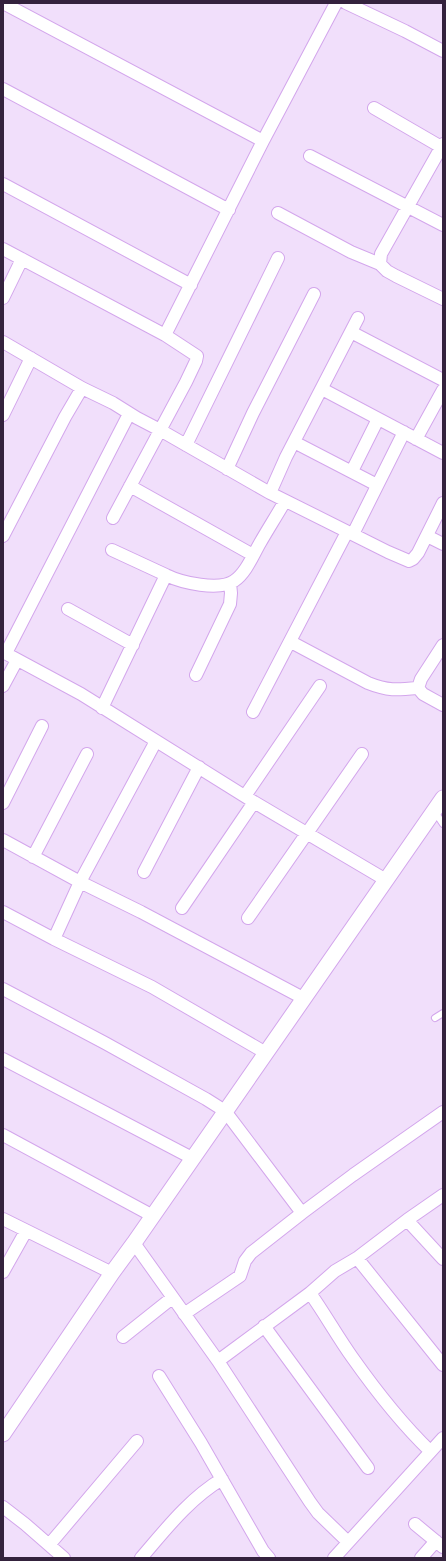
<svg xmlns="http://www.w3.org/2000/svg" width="446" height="1561" font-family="'Roboto Condensed',sans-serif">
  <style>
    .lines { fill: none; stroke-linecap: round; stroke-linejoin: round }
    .service-casing { stroke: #d3a6ec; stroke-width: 8 }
    .minor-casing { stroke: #d3a6ec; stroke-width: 14 }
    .tertiary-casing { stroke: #d3a6ec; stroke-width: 17 }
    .service { stroke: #fff; stroke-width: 6 }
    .minor { stroke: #fff; stroke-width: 12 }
    .tertiary { stroke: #fff; stroke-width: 15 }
  </style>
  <rect width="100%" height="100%" fill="#f1dffb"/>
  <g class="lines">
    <defs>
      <path id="service" d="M435 812 443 824
        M435 1018 443 1013"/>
      <path id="minor" d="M3 3 263 141
        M346 3 405 31 443 51
        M3 89 229 210
        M374 108 443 148
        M310 156 443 225
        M3 184 191 285
        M278 213 351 252 380 264 387 271 396 276 443 299
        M3 249 165 335 197 356 196 361 186 382 113 518
        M380 264 381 254 443 144
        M3 298 22 259
        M351 332 443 380
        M165 335 263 141 336 3
        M3 342 82 388 113 403 137 418 160 430 270 493 388 552 409 561 413 559 418 553 443 503
        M322 389 443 453
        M3 415 31 358
        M416 439 443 390
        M294 442 377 485
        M186 445 278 258
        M227 469 253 413 314 294
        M352 471 378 419
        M130 486 253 555
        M270 493 286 457 358 318
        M353 534 404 432
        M3 536 65 417 82 388
        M427 536 443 544
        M112 550 166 575
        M68 609 133 645
        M291 642 368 683C388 691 397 690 418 688
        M443 645 421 679 418 688 423 694 443 705
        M3 652 81 694 254 802 386 880
        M6 653 129 414
        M196 675 230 604 231 593 230 583
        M3 686 17 660
        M102 708 166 575C182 583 219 591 234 581 246 573 253 555 260 543 268 529 277 515 285 501
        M253 712 347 532
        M245 796 320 686
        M3 803 42 726
        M3 840 80 882 156 741
        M33 857 87 754
        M144 872 199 767
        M182 908 254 802
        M3 912 54 939 152 987 266 1053
        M248 918 362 754
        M54 939 80 882 141 912 303 998
        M3 989 105 1043 206 1099 225 1111 302 1213
        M3 1059 192 1158
        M3 1135 153 1216
        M443 1195 407 1220 443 1259
        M3 1219 112 1273
        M407 1220 357 1258 335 1271 310 1293C325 1314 337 1336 352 1357 376 1391 401 1423 430 1451
        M134 1243 218 1361
        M357 1258 443 1365
        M3 1272 26 1231
        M310 1293 218 1361 310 1502 318 1513 348 1542
        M184 1314 240 1276 245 1261 251 1253 302 1213 353 1175 443 1112
        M264 1326 368 1468
        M123 1337 172 1298
        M159 1376 201 1443 263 1551 269 1558
        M3 1507 25 1524 64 1558
        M415 1524 443 1547
        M49 1545 137 1441
        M141 1558C166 1529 189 1499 222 1479
        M334 1558 443 1438
        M421 1558 436 1541"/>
      <path id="tertiary" d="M3 1434 112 1273 134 1243 443 798"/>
    </defs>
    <use href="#service" class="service-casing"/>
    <use href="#minor" class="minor-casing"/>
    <use href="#tertiary" class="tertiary-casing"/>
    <use href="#service" class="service"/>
    <use href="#minor" class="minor"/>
    <use href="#tertiary" class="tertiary"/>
  </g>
  <rect width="446" height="1561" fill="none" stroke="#34223d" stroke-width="8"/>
</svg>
